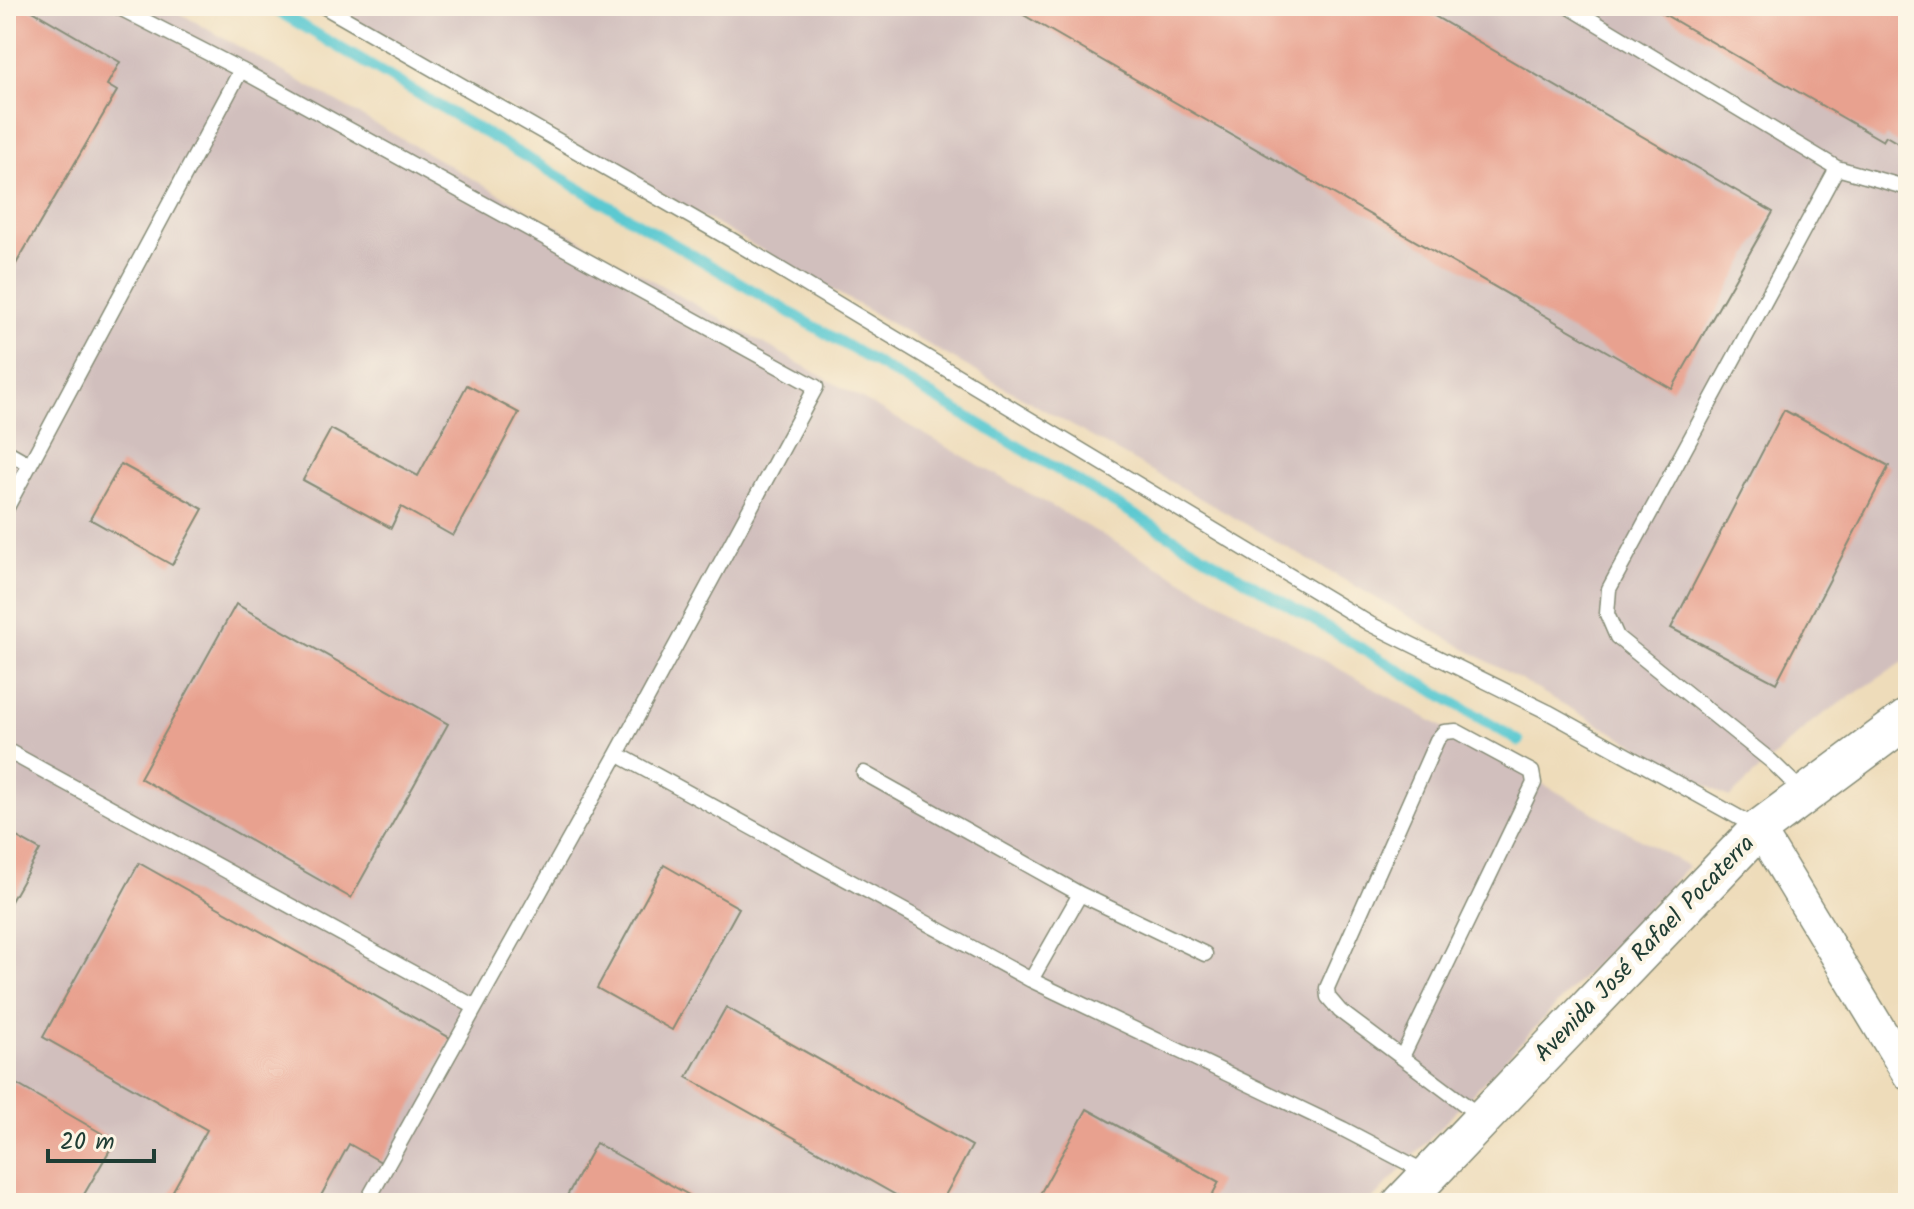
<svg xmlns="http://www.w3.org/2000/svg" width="1914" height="1209" font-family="Kalam,sans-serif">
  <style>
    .industrial { fill: #d1bfbd }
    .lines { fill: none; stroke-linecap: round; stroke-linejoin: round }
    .stream { stroke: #5cc9d1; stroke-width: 11 }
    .building { fill: #e8a18f }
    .service-casing { stroke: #868c77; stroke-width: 17 }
    .minor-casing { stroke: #868c77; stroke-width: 33 }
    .tertiary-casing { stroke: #868c77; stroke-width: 41 }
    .service { stroke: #fff; stroke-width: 14 }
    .minor { stroke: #fff; stroke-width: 30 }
    .tertiary { stroke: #fff; stroke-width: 38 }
    .labels { text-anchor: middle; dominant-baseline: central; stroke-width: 8; stroke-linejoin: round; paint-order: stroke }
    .street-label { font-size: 24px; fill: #1f3d34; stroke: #fcf5e5 }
  </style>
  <rect width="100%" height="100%" fill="#fcf5e5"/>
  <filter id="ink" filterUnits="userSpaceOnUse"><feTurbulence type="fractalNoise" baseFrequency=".0125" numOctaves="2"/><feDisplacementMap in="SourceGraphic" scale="16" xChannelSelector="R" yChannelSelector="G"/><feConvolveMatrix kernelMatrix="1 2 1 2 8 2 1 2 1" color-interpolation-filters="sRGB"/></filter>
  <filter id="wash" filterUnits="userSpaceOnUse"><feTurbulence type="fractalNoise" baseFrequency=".006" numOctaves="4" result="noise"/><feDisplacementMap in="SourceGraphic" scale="32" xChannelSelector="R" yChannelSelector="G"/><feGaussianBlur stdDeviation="1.8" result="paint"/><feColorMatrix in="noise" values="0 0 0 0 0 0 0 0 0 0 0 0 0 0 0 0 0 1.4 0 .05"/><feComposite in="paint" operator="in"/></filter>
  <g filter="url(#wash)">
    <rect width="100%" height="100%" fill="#eedcba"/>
    <path class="industrial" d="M6 6H167L1688 866 1369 1203H6Z
      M331 6H1908V659L1813 721 1729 798Z"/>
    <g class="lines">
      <path class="stream" d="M269 6 1519 741"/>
    </g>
    <g id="blocks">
      <path class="building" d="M6 6H24L120 62 107 85 117 91 6 281Z
        M1008 6H1417L1773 212 1672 389Z
        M1650 6H1908V149L1886 136 1883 141Z
        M467 385 519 413 453 536 401 507 391 528 303 480 331 429 418 476Z
        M1784 410 1889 466 1776 683 1671 628Z
        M121 464 203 509 172 565 90 519Z
        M236 604 448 724 351 898 140 778Z
        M6 831 40 850 6 910Z
        M139 863 450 1038 381 1162 349 1144 317 1203H166L207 1130 43 1037Z
        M664 865 739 908 672 1030 597 988Z
        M726 1007 972 1146 941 1203H910L687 1077Z
        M6 1078 115 1141 79 1203H6Z
        M1087 1109 1219 1182 1208 1203H1035Z
        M596 1143 703 1203H563Z"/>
    </g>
  </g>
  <g filter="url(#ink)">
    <use href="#blocks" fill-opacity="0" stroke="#868c77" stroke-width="2"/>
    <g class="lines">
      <defs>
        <path id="service" d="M116 6 241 70
          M323 6 730 239 1370 624 1548 712 1756 827
          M1568 6 1837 168 1609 589 1607 614 1617 637 1771 761 1805 794
          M1837 168 1908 188
          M6 451 29 464
          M6 509 241 70 816 387 617 754 366 1203
          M6 750 475 1007
          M617 754 1031 980 1343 1129 1427 1173
          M864 773 1080 894 1205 954
          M1031 980 1080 894
          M1402 1057 1534 783 1532 772 1456 731 1444 732 1437 740 1327 988 1328 997 1340 1011 1480 1116"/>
        <path id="minor" d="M1759 829 1908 1075"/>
        <path id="tertiary" d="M1402 1203 1759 829 1908 718"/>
      </defs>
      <use href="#service" class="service-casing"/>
      <use href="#minor" class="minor-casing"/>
      <use href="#tertiary" class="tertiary-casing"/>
      <use href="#service" class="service"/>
      <use href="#minor" class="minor"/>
      <use href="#tertiary" class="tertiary"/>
    </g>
  </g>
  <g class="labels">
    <g class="street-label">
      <text transform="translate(1645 949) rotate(-46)">Avenida José Rafael Pocaterra</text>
    </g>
  </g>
  <rect width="1914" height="1209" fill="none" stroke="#fcf5e5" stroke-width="32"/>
  <path d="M48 1149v12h106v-12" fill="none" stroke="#1f3d34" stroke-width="4"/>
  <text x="60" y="1149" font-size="24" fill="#1f3d34" stroke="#fcf5e5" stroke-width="6" paint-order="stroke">20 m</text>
</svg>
